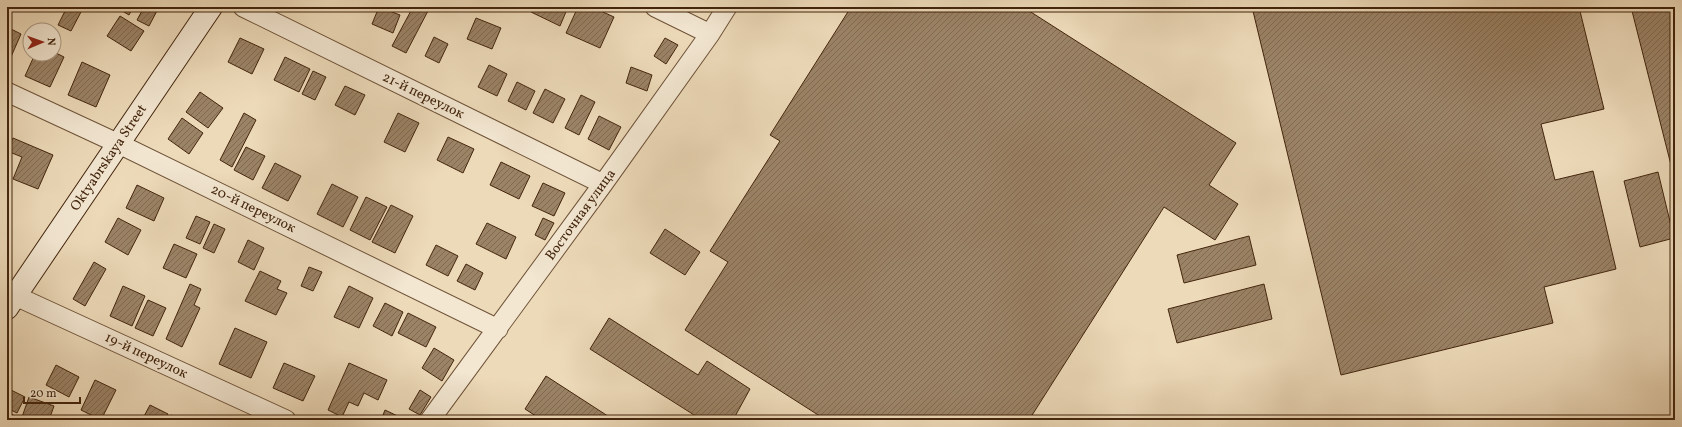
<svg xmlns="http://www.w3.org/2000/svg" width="1682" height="427" font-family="Vollkorn,serif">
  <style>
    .building { fill: url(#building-hatch); stroke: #43250d }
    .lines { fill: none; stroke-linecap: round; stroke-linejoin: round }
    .street-casing { stroke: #6e5238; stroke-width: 21 }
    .secondary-casing { stroke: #43250d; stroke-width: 24 }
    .street { stroke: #f3e7d2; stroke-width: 19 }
    .secondary { stroke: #f3e7d2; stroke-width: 22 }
    .labels { text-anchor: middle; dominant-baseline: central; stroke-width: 4; stroke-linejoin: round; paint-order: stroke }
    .street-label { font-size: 14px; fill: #43250d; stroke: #f3e7d2 }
  </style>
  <defs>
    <pattern id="building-hatch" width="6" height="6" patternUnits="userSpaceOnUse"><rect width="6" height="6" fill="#9b8366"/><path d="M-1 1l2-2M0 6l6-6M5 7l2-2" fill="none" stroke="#806b52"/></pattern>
  </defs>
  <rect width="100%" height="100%" fill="#eddab9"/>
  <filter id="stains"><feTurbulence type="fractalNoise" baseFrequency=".005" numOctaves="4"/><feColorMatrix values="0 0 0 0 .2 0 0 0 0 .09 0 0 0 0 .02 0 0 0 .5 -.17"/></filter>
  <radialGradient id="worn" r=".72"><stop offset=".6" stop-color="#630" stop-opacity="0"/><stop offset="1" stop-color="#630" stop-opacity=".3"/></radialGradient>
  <path class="building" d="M67 7H77L82 10 71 31 58 25Z
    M120 7H133L129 15 119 9Z
    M144 7H159L149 26 137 20Z
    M379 7 400 15 393 33 372 24Z
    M413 7H426L429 9 406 53 392 46Z
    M534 7H568L560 26 531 12Z
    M578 7H592L614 17 600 48 566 33Z
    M705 7H717L714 12Z
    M851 7H1023L1236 143 1209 185 1238 204 1215 240 1164 207 1029 420H826L685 330 728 262 710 251 780 141 770 135Z
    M1252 7H1579L1604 109 1541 124 1555 180 1593 171 1616 269 1544 287 1553 323 1341 375Z
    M1631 7H1675V165H1671Z
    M120 16 144 31 131 51 107 36Z
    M476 18 501 28 492 49 467 39Z
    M7 27 21 34 7 66Z
    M434 37 448 44 439 63 425 56Z
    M240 38 264 49 252 74 228 62Z
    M665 38 678 45 666 64 654 56Z
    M54 52 64 57 50 87 25 76 35 54H54Z
    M285 57 310 69 299 92 274 80Z
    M82 62 110 75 96 107 68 95Z
    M489 65 507 74 497 96 478 87Z
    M631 67 652 75 647 91 626 83Z
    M313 71 326 77 315 100 302 94Z
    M517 82 535 91 526 110 508 101Z
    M345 86 365 95 355 115 335 105Z
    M545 89 565 99 553 123 533 113Z
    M200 92 223 108 208 128 186 112Z
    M581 95 595 102 579 135 565 128Z
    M244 113 256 120 232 167 220 160Z
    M398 113 419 123 405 152 384 142Z
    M599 116 621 127 609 150 588 139Z
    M182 118 203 133 189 154 168 139Z
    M448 137 474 149 463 173 437 160Z
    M13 138 53 155 38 189 13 179 22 157 7 151Z
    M246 147 265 156 253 180 234 170Z
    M501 162 530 176 519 199 490 185Z
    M275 163 301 176 288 201 262 188Z
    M1658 172 1674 238 1640 247 1624 181Z
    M543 183 565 193 554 216 532 206Z
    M332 184 358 197 343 227 317 214Z
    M137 185 164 198 154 221 126 208Z
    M366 197 387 207 370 240 350 230Z
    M391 205 413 216 395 253 372 242Z
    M196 216 210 222 200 244 186 238Z
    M118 218 141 230 128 255 105 242Z
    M543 218 554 223 545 240 535 235Z
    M487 223 516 237 506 259 476 244Z
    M214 224 225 229 214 253 203 248Z
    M665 229 700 252 685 275 650 253Z
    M1249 236 1256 265 1184 283 1177 255Z
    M248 240 264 248 254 270 238 262Z
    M174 244 197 254 186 278 163 268Z
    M436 245 458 256 448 276 426 265Z
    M94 262 106 269 85 306 73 299Z
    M466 264 483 273 475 290 457 281Z
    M309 267 322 272 313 291 301 286Z
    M260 271 281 281 277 289 287 293 276 315 245 301Z
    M190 284 201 289 194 305 200 308 182 347 166 339Z
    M1264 284 1272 319 1177 343 1168 309Z
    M123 286 145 296 132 326 110 316Z
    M349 286 373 298 359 328 334 317Z
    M148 300 166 308 153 336 135 328Z
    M385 303 403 312 392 336 373 326Z
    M408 313 436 327 426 347 398 333Z
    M609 318 698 375 707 361 750 389 733 420H702L590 349Z
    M235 328 267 342 251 378 219 364Z
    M434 348 454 360 442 381 422 368Z
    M284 363 315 376 303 401 273 388Z
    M349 363 387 380 378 400 364 393 358 406 349 402 342 417 328 410Z
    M56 365 79 377 69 397 46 385Z
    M546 376 614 420H542L525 409Z
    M95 380 116 390 101 420 81 410Z
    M7 388 25 397 17 413 7 408Z
    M420 390 431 397 420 415 409 409Z
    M29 397 54 406 49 420H31L22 417Z
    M150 405 168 414 165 420H142Z
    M385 410 406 420H381Z
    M7 412 19 418 18 420H7Z
    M171 415 182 420H168Z"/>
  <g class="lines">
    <defs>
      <path id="street" d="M243 7 603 184
        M655 7 710 34
        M7 92 119 144 498 329
        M7 292 286 420
        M430 420 603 184 710 34 727 7"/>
      <path id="secondary" d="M7 308 211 7"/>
    </defs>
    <use href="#street" class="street-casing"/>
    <use href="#secondary" class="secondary-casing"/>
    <use href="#street" class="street"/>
    <use href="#secondary" class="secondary"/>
  </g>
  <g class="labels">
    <g class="street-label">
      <text transform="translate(423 96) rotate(26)">21-й переулок</text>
      <text transform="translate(109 158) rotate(-56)">Oktyabrskaya Street</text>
      <text transform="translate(253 209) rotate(26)">20-й переулок</text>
      <text transform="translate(581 215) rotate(-54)">Восточная улица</text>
      <text transform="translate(146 356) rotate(25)">19-й переулок</text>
    </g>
  </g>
  <rect width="1682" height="427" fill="none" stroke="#eddab9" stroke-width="24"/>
  <rect x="8" y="8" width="1666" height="411" fill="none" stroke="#43250d" stroke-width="2"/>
  <rect x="12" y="12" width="1658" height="403" fill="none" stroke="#43250d"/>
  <g transform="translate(42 42) rotate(88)"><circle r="19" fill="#f3e7d2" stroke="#ad9983"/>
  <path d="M0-3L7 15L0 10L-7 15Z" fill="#8f2418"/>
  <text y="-6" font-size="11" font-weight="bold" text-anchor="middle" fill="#43250d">N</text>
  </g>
  <path d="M24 397v6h56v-6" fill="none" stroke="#43250d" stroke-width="2"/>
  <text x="30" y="397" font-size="12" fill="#43250d" stroke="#f3e7d2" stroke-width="3" paint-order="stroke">20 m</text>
  <rect width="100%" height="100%" filter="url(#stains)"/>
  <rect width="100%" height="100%" fill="url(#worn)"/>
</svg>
